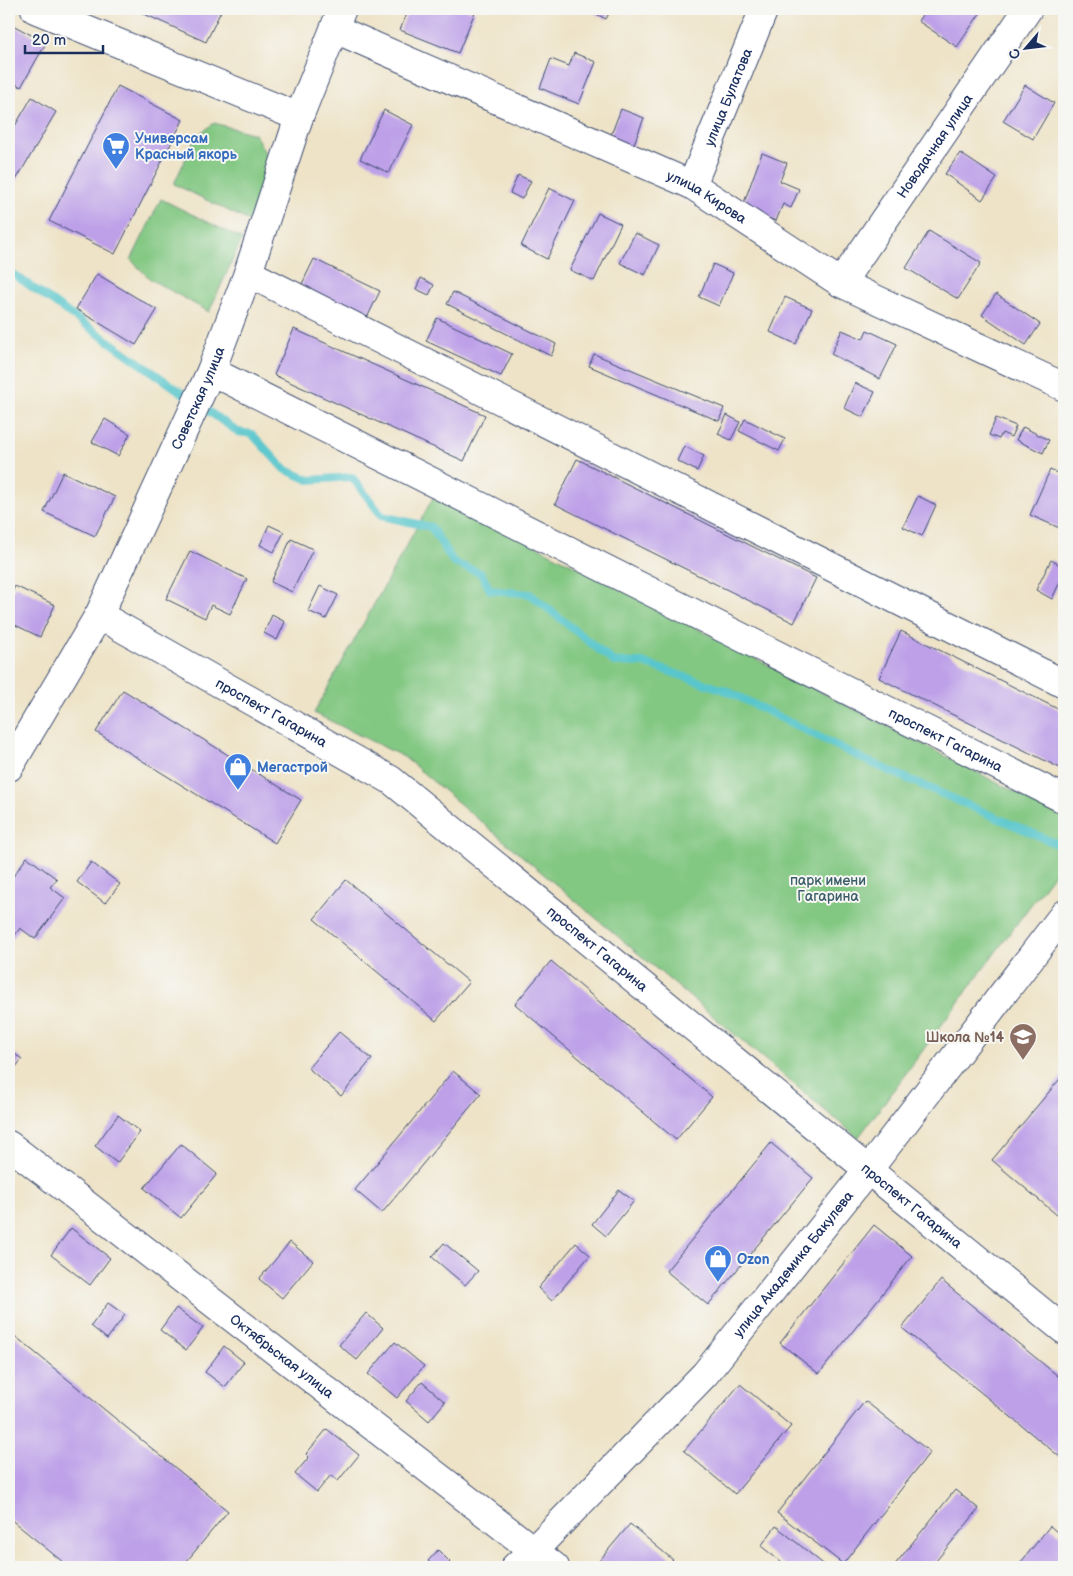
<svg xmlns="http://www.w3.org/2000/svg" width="1073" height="1576" font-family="'Balsamiq Sans',sans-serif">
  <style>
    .green { fill: #82c782; stroke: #4e7b70 }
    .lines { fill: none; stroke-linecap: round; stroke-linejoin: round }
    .stream { stroke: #58c6cc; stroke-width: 8 }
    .building { fill: #bda0e8 }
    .minor-casing { stroke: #3b4a6e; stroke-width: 30 }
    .minor { stroke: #fff; stroke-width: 28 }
    .labels { text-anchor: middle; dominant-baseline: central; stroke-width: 4; stroke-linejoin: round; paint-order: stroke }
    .street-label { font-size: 14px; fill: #1b2f5e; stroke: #f6f6f2 }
    .shop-label { font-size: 14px; font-weight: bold; fill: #366cbe; stroke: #f6f6f2; text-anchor: start }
    .park-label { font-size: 14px; fill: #3a5d69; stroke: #f6f6f2 }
    .education-label { font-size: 14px; font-weight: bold; fill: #785e54; stroke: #f6f6f2; text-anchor: end }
  </style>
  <rect width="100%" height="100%" fill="#f6f6f2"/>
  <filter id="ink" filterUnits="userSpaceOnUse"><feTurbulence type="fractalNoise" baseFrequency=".02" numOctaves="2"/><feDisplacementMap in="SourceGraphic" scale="10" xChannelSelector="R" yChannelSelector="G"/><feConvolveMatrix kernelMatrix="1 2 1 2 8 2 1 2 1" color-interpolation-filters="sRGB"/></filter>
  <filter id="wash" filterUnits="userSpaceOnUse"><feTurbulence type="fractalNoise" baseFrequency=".0096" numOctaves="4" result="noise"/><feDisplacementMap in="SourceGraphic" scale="20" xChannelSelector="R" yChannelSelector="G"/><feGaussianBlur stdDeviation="1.12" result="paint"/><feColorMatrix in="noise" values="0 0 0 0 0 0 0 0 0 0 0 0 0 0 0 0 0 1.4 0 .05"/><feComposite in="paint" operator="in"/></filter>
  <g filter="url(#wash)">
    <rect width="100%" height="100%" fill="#eee3c7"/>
    <path class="green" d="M214 123 255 134 273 168 249 221 174 184 196 136Z
      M161 199 242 239 209 312 150 279 131 260Z
      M435 494 1064 817V860L858 1138 404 757 314 713Z"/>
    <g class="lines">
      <path class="stream" d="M9 271 238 432 252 434 284 469 309 480 352 477 382 516 431 527 454 563 481 573 490 590 530 594 614 662 644 663 727 691 867 761 1064 847"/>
    </g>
    <g id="blocks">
      <path class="building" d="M144 9H222L206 42 142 13Z
        M409 9H466L475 12 458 53 400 30Z
        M591 9H611L606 19 590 11Z
        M926 9H983L957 47 918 21Z
        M9 23 46 43 21 87 9 80Z
        M574 53 596 62 579 104 540 88 551 59 569 66Z
        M1025 85 1054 103 1033 139 1003 121Z
        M118 86 183 120 115 254 49 221Z
        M32 97 56 112 9 192V136Z
        M621 109 644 118 630 154 607 145Z
        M384 110 413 125 389 173 360 159Z
        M762 153 787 163 780 181 799 189 791 208 783 204 776 221 742 208Z
        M960 153 997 178 982 200 945 174Z
        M518 175 531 181 522 199 510 193Z
        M549 188 575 201 547 259 521 246Z
        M598 213 621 224 594 281 570 270Z
        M929 231 981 263 958 299 906 268Z
        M635 233 659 245 645 275 620 263Z
        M314 259 380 291 366 320 300 288Z
        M713 264 733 273 719 306 699 297Z
        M97 274 157 310 136 345 76 309Z
        M421 278 434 285 429 295 416 289Z
        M453 292 556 344 551 356 447 304Z
        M996 294 1040 324 1026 345 982 315Z
        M785 297 812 309 796 344 770 332Z
        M437 318 512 354 501 376 426 341Z
        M294 329 485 415 464 461 274 375Z
        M842 330 863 339 867 330 897 344 880 379 831 354Z
        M594 354 724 408 719 421 589 366Z
        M855 383 875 392 863 417 844 408Z
        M727 415 740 422 731 440 718 434Z
        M996 418 1016 426 1011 437 1002 433 999 439 989 435Z
        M105 419 130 434 118 456 92 442Z
        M745 419 785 439 779 451 739 431Z
        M1023 427 1049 440 1043 453 1016 440Z
        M684 446 704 456 697 471 677 461Z
        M577 459 816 578 794 623 555 504Z
        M1050 470 1064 476V530L1030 515Z
        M63 472 115 497 95 536 44 512Z
        M918 496 936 505 922 536 903 527Z
        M269 525 284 532 274 552 260 545Z
        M291 539 313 549 292 592 271 582Z
        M190 551 247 579 230 614 211 605 205 618 166 599Z
        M1051 560 1064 567V573L1052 599 1036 590Z
        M15 586 55 605 40 637 9 622V598Z
        M320 586 338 595 326 619 308 611Z
        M272 615 285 622 277 640 264 633Z
        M901 631 1064 712V770L879 678Z
        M123 690 301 800 275 843 96 732Z
        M27 857 57 879 50 887 65 898 35 939 20 928 9 944V882Z
        M91 862 120 884 105 903 77 882Z
        M346 880 469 982 436 1021 314 919Z
        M551 961 712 1097 676 1140 515 1004Z
        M339 1032 372 1059 341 1096 308 1068Z
        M9 1050 22 1059 9 1076Z
        M453 1071 481 1094 382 1213 355 1190Z
        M1064 1074V1148L1058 1155 1064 1161V1221L992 1160Z
        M118 1115 140 1132 117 1163 95 1146Z
        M771 1143 813 1178 708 1305 666 1271Z
        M181 1144 217 1174 181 1218 144 1188Z
        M619 1190 634 1201 606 1236 592 1224Z
        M874 1225 912 1256 819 1374 780 1343Z
        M71 1228 110 1258 90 1285 51 1255Z
        M290 1242 313 1261 282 1298 259 1279Z
        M444 1243 478 1271 465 1285 432 1257Z
        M576 1243 590 1255 552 1301 538 1288Z
        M941 1280 1064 1381V1451L1060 1457 902 1328Z
        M108 1303 125 1315 107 1339 91 1326Z
        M176 1308 203 1328 186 1350 160 1330Z
        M366 1313 383 1328 357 1360 339 1345Z
        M10 1332 228 1511 182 1567H69L9 1518Z
        M395 1342 424 1366 397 1398 368 1374Z
        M224 1346 244 1362 225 1387 205 1372Z
        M422 1382 445 1402 429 1421 406 1401Z
        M740 1384 791 1426 735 1494 684 1451Z
        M865 1401 930 1452 843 1564 777 1513Z
        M327 1429 359 1455 338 1481 331 1475 317 1492 295 1474 309 1457 306 1454Z
        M955 1490 979 1509 931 1567H893Z
        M630 1524 673 1560 667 1567H606L599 1561Z
        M776 1526 827 1567H787L761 1546Z
        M1050 1526 1064 1538V1567H1017Z
        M438 1550 450 1562 445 1567H435L428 1561Z"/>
    </g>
  </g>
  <g filter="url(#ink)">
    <use href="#blocks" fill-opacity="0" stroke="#3b4a6e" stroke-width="1"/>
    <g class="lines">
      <defs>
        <g id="minor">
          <path d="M35 9 299 117"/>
          <path id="s1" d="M335 29 692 185 841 283 1064 387"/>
          <path id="s2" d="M692 185 764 9"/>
          <path d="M248 273 1064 684"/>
          <path id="s3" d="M841 283 1028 9"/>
          <path id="s4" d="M211 371 1064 799"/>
          <path id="s5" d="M99 615 391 780 1064 1330"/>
          <path id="s6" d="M9 767 99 615 211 371 248 273 299 117 342 9"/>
          <path id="s7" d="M9 1145 555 1567"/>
          <path id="s8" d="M515 1567 534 1550 705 1374 869 1169 1064 914"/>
        </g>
      </defs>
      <use href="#minor" class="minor-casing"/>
      <use href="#minor" class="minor"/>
    </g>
  </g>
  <defs>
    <symbol id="supermarket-pin" viewBox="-11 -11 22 30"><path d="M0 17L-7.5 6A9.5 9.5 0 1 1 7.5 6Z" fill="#3f7fe0" stroke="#f6f6f2"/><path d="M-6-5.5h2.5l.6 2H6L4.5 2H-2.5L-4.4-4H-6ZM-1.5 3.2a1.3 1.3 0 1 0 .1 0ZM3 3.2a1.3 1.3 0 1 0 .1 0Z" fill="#fff"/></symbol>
    <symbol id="shop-pin" viewBox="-11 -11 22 30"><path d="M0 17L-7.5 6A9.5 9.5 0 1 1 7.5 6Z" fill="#3f7fe0" stroke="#f6f6f2"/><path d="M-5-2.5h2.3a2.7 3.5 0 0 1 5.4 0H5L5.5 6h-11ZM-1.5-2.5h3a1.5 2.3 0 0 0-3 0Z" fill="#fff"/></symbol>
    <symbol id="school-pin" viewBox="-11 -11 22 30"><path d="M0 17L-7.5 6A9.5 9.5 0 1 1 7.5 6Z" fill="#8d6e63" stroke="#f6f6f2"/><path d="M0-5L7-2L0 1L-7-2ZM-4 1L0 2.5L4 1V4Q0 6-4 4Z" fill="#fff"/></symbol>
  </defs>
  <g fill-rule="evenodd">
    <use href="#supermarket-pin" x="100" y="130" width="32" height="43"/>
    <use href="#shop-pin" x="222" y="751" width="32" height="43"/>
    <use href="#school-pin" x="1007" y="1021" width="32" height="43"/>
    <use href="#shop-pin" x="702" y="1243" width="32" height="43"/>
  </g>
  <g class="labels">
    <g class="street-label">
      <text stroke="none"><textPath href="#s2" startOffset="95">улица Булатова</textPath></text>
      <text stroke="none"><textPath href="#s3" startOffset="166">Новодачная улица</textPath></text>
      <text stroke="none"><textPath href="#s1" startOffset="408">улица Кирова</textPath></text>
      <text stroke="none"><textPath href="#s6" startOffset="415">Советская улица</textPath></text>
      <text stroke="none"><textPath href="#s5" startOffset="198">проспект Гагарина</textPath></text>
      <text stroke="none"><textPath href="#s4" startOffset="822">проспект Гагарина</textPath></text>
      <text stroke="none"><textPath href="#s5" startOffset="602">проспект Гагарина</textPath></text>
      <text stroke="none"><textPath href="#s5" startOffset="1008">проспект Гагарина</textPath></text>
      <text stroke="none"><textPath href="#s8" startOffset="412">улица Академика Бакулева</textPath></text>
      <text stroke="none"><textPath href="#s7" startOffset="345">Октябрьская улица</textPath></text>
    </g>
    <g class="shop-label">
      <text x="135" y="138">Универсам<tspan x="135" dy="16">Красный якорь</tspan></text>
      <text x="257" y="767">Мегастрой</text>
      <text x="737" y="1259">Ozon</text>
    </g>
    <g class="park-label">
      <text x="828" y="880">парк имени<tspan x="828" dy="16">Гагарина</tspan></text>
    </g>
    <g class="education-label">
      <text x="1004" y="1037">Школа №14</text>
    </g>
  </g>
  <rect width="1073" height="1576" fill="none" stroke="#f6f6f2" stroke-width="30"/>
  <g transform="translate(1026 48) rotate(242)" stroke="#f6f6f2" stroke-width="4" paint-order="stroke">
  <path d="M0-4L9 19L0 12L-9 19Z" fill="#1b2f5e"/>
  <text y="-8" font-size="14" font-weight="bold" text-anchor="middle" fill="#1b2f5e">С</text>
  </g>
  <path d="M25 45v8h78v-8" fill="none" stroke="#1b2f5e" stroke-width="2.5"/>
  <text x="32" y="45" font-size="15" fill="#1b2f5e" stroke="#f6f6f2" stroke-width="4" paint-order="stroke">20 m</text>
</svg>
